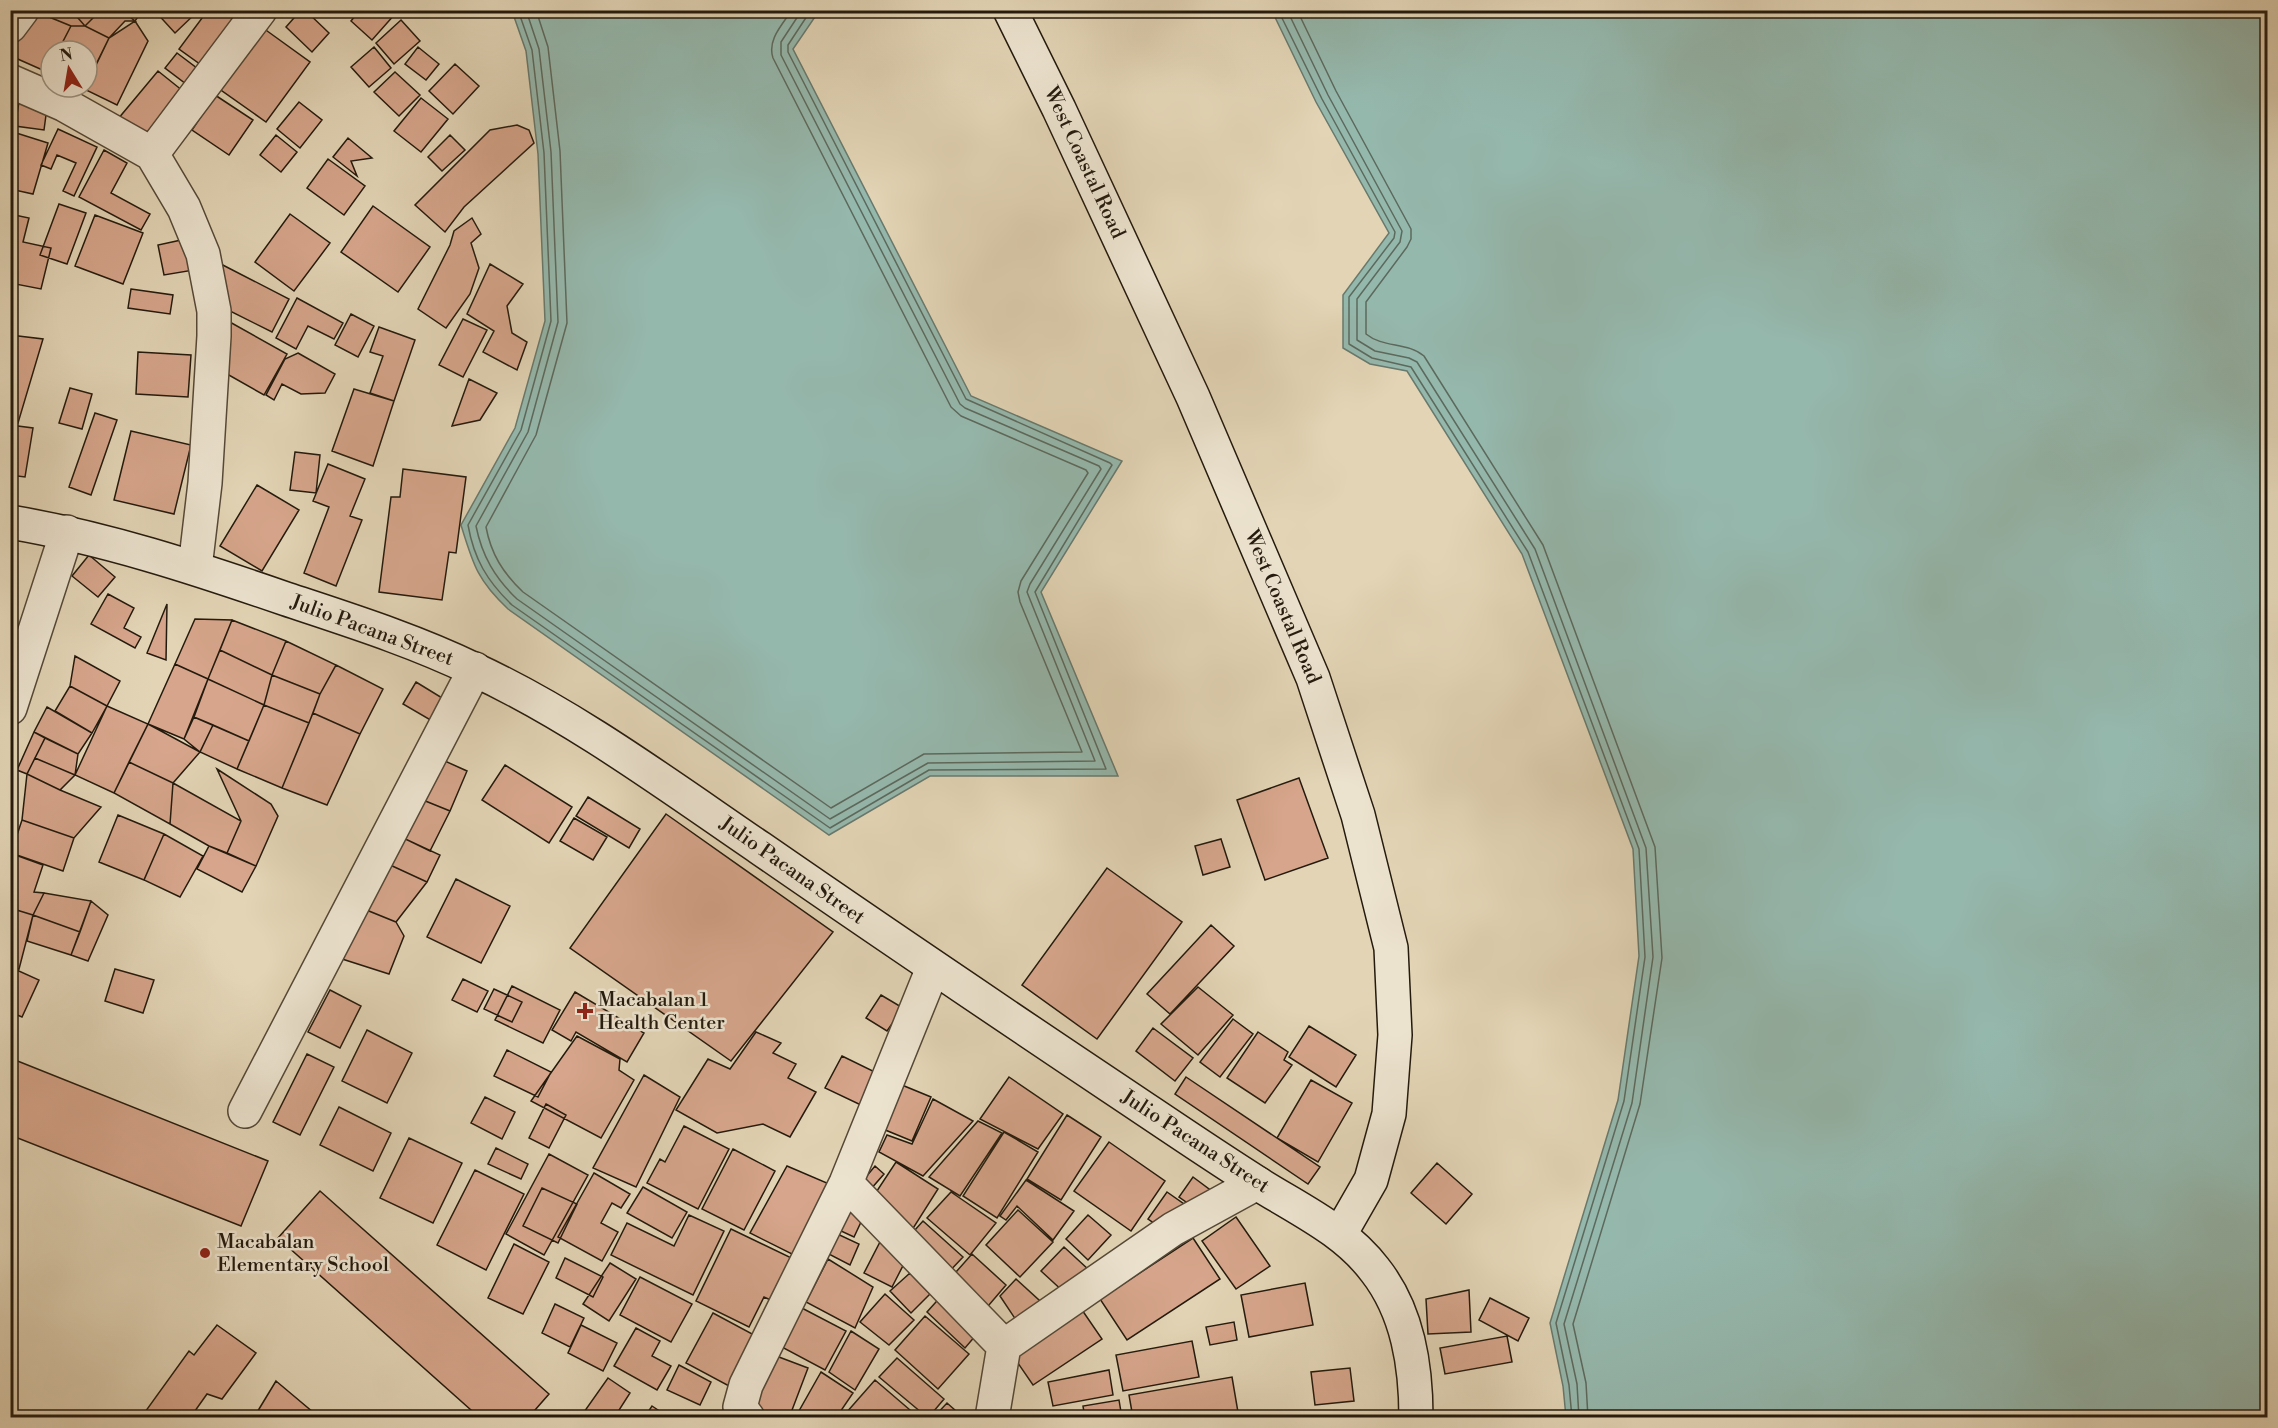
<svg xmlns="http://www.w3.org/2000/svg" width="2278" height="1428" font-family="'Libre Bodoni',serif">
  <style>
    .water { fill: #95b8ad; stroke: #68796d; stroke-width: 1.5 }
    .lines { fill: none; stroke-linecap: round; stroke-linejoin: round }
    .shore { stroke: #5c695d; stroke-width: 1.5 }
    .building { fill: #d6a58b; stroke: #241a0d; stroke-width: 1.5 }
    .street-casing { stroke: #544837; stroke-width: 36 }
    .secondary-casing { stroke: #241a0d; stroke-width: 36 }
    .street { stroke: #ece3cf; stroke-width: 33 }
    .secondary { stroke: #ece3cf; stroke-width: 33 }
    .poi-dot { fill: #8f2418; stroke: #ece3cf; stroke-width: 2 }
    .labels { text-anchor: middle; dominant-baseline: central; stroke-width: 5; stroke-linejoin: round; paint-order: stroke }
    .street-label { font-size: 20px; fill: #241a0d; stroke: #ece3cf }
    .poi-label { font-size: 20px; fill: #241a0d; stroke: #ece3cf; text-anchor: start }
  </style>
  <rect width="100%" height="100%" fill="#e2d4b5"/>
  <filter id="stains"><feTurbulence type="fractalNoise" baseFrequency=".00333" numOctaves="4"/><feColorMatrix values="0 0 0 0 .2 0 0 0 0 .09 0 0 0 0 .02 0 0 0 .5 -.17"/></filter>
  <radialGradient id="worn" r=".72"><stop offset=".6" stop-color="#630" stop-opacity="0"/><stop offset="1" stop-color="#630" stop-opacity=".3"/></radialGradient>
  <path class="water" d="M512 11H819L793 49 971 396 1122 461 1041 592 1118 776H930L829 835 508 609C477 580 473 564 461 525L515 428 545 321 538 154 526 51Z
    M1272 11H2267V1417H1566L1563 1386 1550 1323 1618 1100 1639 956 1633 849 1522 554 1407 371 1370 364 1343 348V295L1389 233 1316 102Z"/>
  <g class="lines">
    <path class="shore" d="M518 10 532 50 544 153 551 321 521 430 468 525C474 559 487 581 512 605L830 828 929 770 1106 769 1035 592 1112 465 1110 463 966 399 788 52V45L811 10
      M526 10 539 49 551 152 558 322 528 432 476 526C482 556 495 578 517 599L830 819 928 763 1095 761 1027 592 1030 584 1101 469 1099 466 965 408 960 404 781 55V42L802 10
      M536 10 548 47 560 151 567 323 536 435 486 527C491 554 503 573 523 592L831 808 924 754 1082 752 1020 602 1018 592 1021 581 1088 473 1086 470 961 416 951 407 773 58C767 40 782 25 792 10
      M1278 10 1322 99 1395 232 1394 238 1349 297V344L1372 358 1411 367 1528 552 1639 849 1645 957 1624 1101 1556 1323 1569 1385 1572 1418
      M1287 10 1328 95 1402 231 1400 242 1357 299V340L1375 351 1409 358 1417 362 1535 549 1646 848 1653 957 1632 1103 1564 1324 1577 1384 1579 1418
      M1297 10 1336 91 1411 229V239L1407 247 1366 302V334C1383 348 1408 342 1424 356L1543 545 1655 847 1662 958 1640 1104 1573 1324 1586 1383 1588 1418"/>
  </g>
  <path class="building" d="M32 10H71L85 26H71Z
    M32 10 71 26 58 51H51V64L47 72 11 56Z
    M71 10H101L85 26Z
    M101 10H121L135 21H125L109 38 85 26Z
    M121 10H143L135 21Z
    M154 10H199L175 33Z
    M208 10H236L249 20 211 72 179 49Z
    M301 10H305L329 33 312 52 286 27Z
    M360 10H391L395 14 372 40 351 21Z
    M401 20 420 41 394 64 376 43Z
    M135 21 148 41 117 105 84 89 109 38Z
    M71 26H85L109 38 87 84V51H58Z
    M263 28 310 62 266 122 218 88Z
    M374 47 391 68 369 87 351 67Z
    M418 47 439 64 426 80 405 64Z
    M177 53 206 75 194 90 165 68Z
    M455 64 479 86 453 114 429 91Z
    M158 71 193 99 153 147 118 119Z
    M395 72 420 95 399 116 374 92Z
    M215 95 253 120 229 155 192 130Z
    M20 96 48 100 44 130 15 126Z
    M421 98 448 119 421 152 394 131Z
    M299 102 322 120 300 148 277 129Z
    M517 125 529 130 534 143 464 207 445 232 415 205 490 130Z
    M58 129 97 147 74 196 63 191 76 163 57 155 51 169 41 165Z
    M10 131 48 143 33 194 10 189Z
    M276 135 297 152 281 172 260 155Z
    M450 135 465 150 442 171 428 157Z
    M348 138 372 158 351 161 357 176 333 157Z
    M104 150 127 163 111 193 150 214 141 230 79 197Z
    M328 159 365 186 344 215 307 188Z
    M59 204 86 213 67 264 40 255Z
    M373 206 430 247 398 292 341 252Z
    M10 214 29 218 23 242 51 248 41 289 10 283Z
    M290 214 330 243 294 291 255 262Z
    M95 215 143 233 123 284 75 266Z
    M472 218 481 234 471 243 479 268 470 294 446 328 418 309 450 245 454 231Z
    M186 239 194 270 164 275 158 245Z
    M215 261 289 299 272 332 222 307Z
    M490 264 523 284 507 306 512 333 527 342 517 370 483 352 494 331 467 314Z
    M131 289 173 295 170 314 128 308Z
    M297 298 343 323 334 339 308 326 296 349 276 338Z
    M351 314 374 326 358 357 335 345Z
    M463 319 487 330 463 377 439 365Z
    M228 321 287 354 264 395 220 370Z
    M379 327 415 340 394 401 370 393 383 356 370 352Z
    M10 335 43 339 18 423 10 422Z
    M138 352 191 355 188 397 136 394Z
    M298 353 335 374 325 393 301 394 282 384 274 400 266 395 285 359Z
    M469 379 497 393 480 420 452 426Z
    M70 388 92 394 82 429 59 423Z
    M354 389 394 401 373 466 332 451Z
    M95 413 117 420 91 495 69 487Z
    M10 425 33 428 25 477 10 475Z
    M131 431 191 445 174 514 114 500Z
    M295 452 320 455 316 493 290 490Z
    M328 464 365 479 350 516 362 520 336 586 304 573 329 507 313 501Z
    M403 469 466 477 456 553 449 552 442 600 379 592 391 497H400Z
    M257 485 299 510 262 571 220 546Z
    M89 555 115 577 98 597 72 576Z
    M108 594 134 608 124 628 141 637 135 648 91 624Z
    M167 604 166 660 147 653Z
    M195 619 232 620 208 679 175 664Z
    M232 620 286 641 272 675 220 650Z
    M286 641 336 665 320 694 272 675Z
    M220 650 272 675 264 705 208 679Z
    M75 656 120 681 107 706 70 686Z
    M175 664 208 679 184 739 148 724Z
    M336 665 383 689 360 734 313 713 320 694Z
    M272 675 320 694 309 723 264 705Z
    M208 679 264 705 249 741 194 717Z
    M416 682 452 704 439 725 403 704Z
    M70 686 107 706 92 733 55 711Z
    M264 705 309 723 282 788 237 769Z
    M107 706 148 724 114 793 75 775Z
    M47 707 92 733 78 754 34 732Z
    M313 713 360 734 327 805 282 788Z
    M194 717 213 725 200 752 184 739Z
    M148 724 200 752 173 783 129 762Z
    M213 725 249 741 237 769 200 752Z
    M34 732 45 738 27 774 17 770Z
    M45 738 78 754 75 775 35 758Z
    M436 757 467 771 450 811 418 798Z
    M35 758 75 775 60 790 27 774Z
    M129 762 173 783 170 824 114 793Z
    M505 765 572 807 549 843 482 800Z
    M217 769 271 804 278 816 256 866 227 853 241 821Z
    M27 774 60 790 101 807 74 838 22 820Z
    M1299 778 1328 858 1265 880 1237 800Z
    M173 783 241 821 227 853 209 846 170 824Z
    M588 797 640 829 629 848 576 816Z
    M418 798 450 811 430 851 401 837Z
    M666 814 833 932 731 1061 570 948Z
    M118 815 164 834 144 880 99 862Z
    M574 818 607 837 593 860 560 841Z
    M22 820 74 838 63 871 11 853Z
    M164 834 203 856 180 897 144 880Z
    M401 837 440 855 427 882 388 864Z
    M1221 839 1230 867 1203 875 1195 846Z
    M209 846 256 866 242 892 197 869Z
    M10 853 43 865 34 892 44 893 33 915 10 908Z
    M388 864 427 882 396 922 364 909Z
    M1107 868 1182 922 1097 1039 1022 985Z
    M456 879 510 906 481 963 427 937Z
    M44 893 91 901 80 932 33 915Z
    M91 901 108 915 88 961 71 955Z
    M10 908 33 915 19 969 10 967Z
    M364 909 396 922 404 936 389 974 339 958Z
    M33 915 80 932 71 955 27 941Z
    M1211 925 1234 946 1170 1014 1147 994Z
    M10 967 39 980 22 1017 10 1012Z
    M115 969 154 980 143 1013 105 1001Z
    M463 979 488 991 477 1012 452 1000Z
    M512 986 560 1010 543 1043 495 1020Z
    M1198 987 1233 1015 1198 1055 1161 1024Z
    M494 989 522 1002 512 1022 484 1009Z
    M330 990 361 1006 340 1048 308 1032Z
    M575 992 644 1033 627 1062 576 1032 571 1041 552 1030Z
    M881 995 903 1008 887 1031 866 1018Z
    M1233 1019 1253 1034 1220 1077 1200 1062Z
    M1309 1026 1356 1055 1336 1087 1289 1057Z
    M1153 1028 1193 1058 1175 1081 1136 1051Z
    M367 1030 412 1053 387 1103 342 1081Z
    M756 1032 781 1043 773 1053 796 1064 788 1078 816 1092 790 1137 763 1124 717 1133 676 1110 708 1059 730 1069Z
    M1258 1032 1288 1052 1284 1060 1292 1065 1265 1103 1227 1078Z
    M577 1036 620 1059 619 1070 634 1080 601 1138 531 1101Z
    M507 1050 551 1072 538 1097 494 1076Z
    M307 1054 334 1067 300 1135 273 1122Z
    M842 1056 879 1074 863 1106 825 1088Z
    M10 1058 268 1161 241 1226 10 1135Z
    M644 1075 680 1097 636 1187 593 1168Z
    M1009 1077 1063 1114 1038 1149 980 1119Z
    M1186 1077 1320 1167 1308 1184 1175 1094Z
    M1311 1080 1352 1103 1318 1162 1277 1138Z
    M897 1083 931 1097 912 1141 878 1127Z
    M485 1097 515 1112 502 1139 471 1123Z
    M933 1099 973 1121 923 1176 879 1152 887 1135 912 1144Z
    M546 1104 566 1115 549 1148 529 1138Z
    M339 1107 391 1133 373 1171 320 1145Z
    M1067 1115 1101 1137 1061 1200 1027 1179Z
    M978 1121 1002 1133 960 1196 929 1177Z
    M684 1126 729 1149 698 1209 647 1183 660 1159 665 1162Z
    M1004 1132 1038 1152 997 1218 963 1196Z
    M409 1138 462 1163 433 1223 380 1198Z
    M1109 1142 1165 1181 1131 1231 1074 1191Z
    M496 1148 528 1164 521 1179 488 1164Z
    M733 1149 775 1171 744 1230 702 1209Z
    M549 1154 588 1175 544 1255 506 1234Z
    M896 1162 938 1189 912 1230 869 1203Z
    M1437 1163 1472 1194 1446 1224 1411 1193Z
    M787 1166 841 1189 804 1260 750 1233Z
    M875 1166 884 1174 863 1198 856 1189Z
    M475 1170 524 1194 486 1270 437 1245Z
    M594 1173 630 1194 621 1208 612 1203 601 1223 618 1232 602 1261 558 1237Z
    M1193 1177 1213 1192 1199 1211 1179 1197Z
    M1026 1180 1074 1211 1053 1240 1017 1206 1006 1220 1000 1216Z
    M643 1187 687 1212 672 1238 627 1213Z
    M542 1188 577 1204 558 1243 523 1226Z
    M320 1191 549 1394 528 1418H480L278 1238Z
    M951 1192 996 1223 970 1255 927 1218Z
    M1167 1192 1184 1204 1164 1230 1148 1219Z
    M843 1195 868 1207 854 1237 828 1225Z
    M1018 1210 1053 1242 1020 1277 986 1245Z
    M689 1215 724 1231 693 1295 611 1255 627 1223 674 1246Z
    M1088 1215 1111 1235 1088 1260 1066 1239Z
    M1236 1217 1270 1266 1236 1289 1202 1241Z
    M923 1221 963 1257 945 1276 906 1240Z
    M731 1229 804 1264 784 1306 764 1297 749 1327 696 1301Z
    M831 1231 859 1244 850 1265 821 1250Z
    M1193 1238 1220 1279 1127 1340 1100 1299Z
    M881 1240 909 1254 892 1287 864 1273Z
    M514 1244 549 1262 523 1314 488 1298Z
    M1064 1247 1089 1270 1066 1294 1041 1271Z
    M972 1254 1006 1285 983 1312 948 1281Z
    M565 1258 603 1277 593 1297 556 1278Z
    M828 1259 873 1287 855 1328 806 1302Z
    M610 1263 636 1279 609 1321 583 1304Z
    M910 1273 930 1294 911 1313 890 1291Z
    M640 1277 692 1304 671 1342 620 1315Z
    M1016 1279 1051 1311 1022 1329 1000 1296Z
    M1305 1283 1313 1325 1249 1337 1241 1295Z
    M1469 1290 1471 1332 1428 1334 1426 1299Z
    M944 1293 982 1328 965 1348 927 1312Z
    M885 1294 914 1320 889 1345 860 1322Z
    M1490 1298 1529 1318 1518 1341 1479 1320Z
    M555 1304 584 1318 570 1347 542 1333Z
    M798 1306 846 1331 825 1370 778 1345Z
    M1080 1307 1102 1339 1033 1385 1011 1353Z
    M713 1313 756 1336 729 1386 686 1363Z
    M925 1316 969 1354 938 1389 895 1350Z
    M1234 1322 1237 1340 1210 1345 1206 1327Z
    M217 1325 256 1353 222 1399 207 1394 190 1418H153L145 1412 189 1351 194 1355Z
    M581 1325 617 1343 603 1371 568 1353Z
    M636 1328 660 1341 652 1356 671 1366 657 1390 614 1366Z
    M851 1331 879 1349 855 1390 829 1372Z
    M1507 1336 1512 1362 1445 1374 1440 1348Z
    M1192 1341 1199 1377 1123 1391 1116 1355Z
    M771 1354 808 1368 789 1418H765L748 1409Z
    M897 1358 944 1399 928 1418 879 1377Z
    M679 1365 711 1382 700 1405 667 1390Z
    M1350 1368 1354 1401 1315 1405 1311 1372Z
    M1109 1370 1113 1395 1053 1406 1048 1382Z
    M821 1372 853 1393 836 1418H795Z
    M1232 1377 1239 1418H1133L1129 1395Z
    M608 1378 630 1393 614 1418H592L584 1412Z
    M875 1380 917 1416 915 1418H851L846 1413Z
    M276 1381 320 1418H260L256 1414Z
    M1119 1400 1122 1418H1085L1083 1406Z
    M947 1403 964 1418H933Z
    M652 1406 670 1418H644Z
    M1340 1413 1382 1418H1340Z"/>
  <g class="lines">
    <defs>
      <path id="street" d="M10 26 22 10
        M10 81 65 105 152 154 184 208 203 254 214 311V336L205 483 195 568
        M152 154 260 10
        M10 708 67 532
        M245 1111 475 669
        M846 1183 1004 1346 992 1418
        M1004 1346 1173 1229 1257 1183
        M748 1418 740 1407 746 1385 846 1183 933 968"/>
      <path id="secondary" d="M1010 10 1059 109 1193 397 1313 678 1358 815 1391 948 1395 1035 1389 1114 1371 1180 1340 1234
        M10 522C105 538 196 568 286 599 349 620 413 640 473 669 573 715 669 786 760 848 877 929 994 1008 1112 1087 1160 1119 1208 1152 1257 1183 1298 1209 1345 1230 1375 1270 1408 1312 1416 1366 1416 1418"/>
    </defs>
    <use href="#street" class="street-casing"/>
    <use href="#secondary" class="secondary-casing"/>
    <use href="#street" class="street"/>
    <use href="#secondary" class="secondary"/>
  </g>
  <g class="poi-dot">
    <path d="M582 1002h6v6h6v6h-6v6h-6v-6h-6v-6h6z"/>
    <circle cx="205" cy="1253" r="6"/>
  </g>
  <g class="labels">
    <g class="street-label">
      <text transform="translate(1084 163) rotate(65)">West Coastal Road</text>
      <text transform="translate(1282 607) rotate(67)">West Coastal Road</text>
      <text transform="translate(372 631) rotate(20)">Julio Pacana Street</text>
      <text transform="translate(792 871) rotate(35)">Julio Pacana Street</text>
      <text transform="translate(1195 1142) rotate(33)">Julio Pacana Street</text>
    </g>
    <g class="poi-label">
      <text x="598" y="1000">Macabalan 1<tspan x="598" dy="23">Health Center</tspan></text>
      <text x="217" y="1242">Macabalan<tspan x="217" dy="23">Elementary School</tspan></text>
    </g>
  </g>
  <rect width="2278" height="1428" fill="none" stroke="#e2d4b5" stroke-width="36"/>
  <rect x="12" y="12" width="2254" height="1404" fill="none" stroke="#241a0d" stroke-width="3"/>
  <rect x="18" y="18" width="2242" height="1392" fill="none" stroke="#241a0d" stroke-width="1.5"/>
  <g transform="translate(69 69) rotate(349)"><circle r="28" fill="#ece3cf" stroke="#9c9381" stroke-width="1.5"/>
  <path d="M0-4.5L10 22L0 15L-10 22Z" fill="#8f2418"/>
  <text y="-9" font-size="16" font-weight="bold" text-anchor="middle" fill="#241a0d">N</text>
  </g>
  <rect width="100%" height="100%" filter="url(#stains)"/>
  <rect width="100%" height="100%" fill="url(#worn)"/>
</svg>
